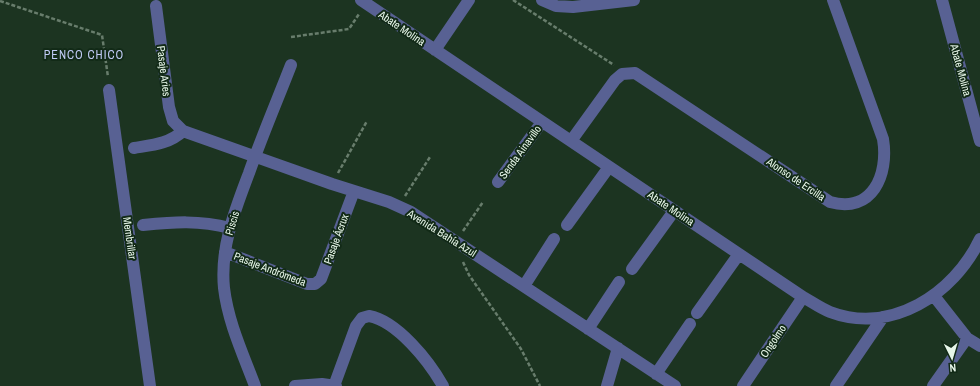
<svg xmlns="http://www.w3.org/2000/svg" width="980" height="386" font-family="'Archivo Narrow',sans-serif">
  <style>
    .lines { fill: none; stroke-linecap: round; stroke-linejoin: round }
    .path { stroke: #687d6c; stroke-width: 2.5; stroke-dasharray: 4 2; stroke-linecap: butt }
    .minor { stroke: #586193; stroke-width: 12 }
    .labels { text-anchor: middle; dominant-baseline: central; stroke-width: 4; stroke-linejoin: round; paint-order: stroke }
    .street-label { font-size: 11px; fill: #e7f6e9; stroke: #122a17 }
    .neighbourhood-label { font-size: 12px; letter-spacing: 1px; fill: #c2ccf6; stroke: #122a17 }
  </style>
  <rect width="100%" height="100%" fill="#1c3421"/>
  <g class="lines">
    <path class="path" d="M513 0 614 65
      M0 1 102 35 108 77
      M291 37 349 29 359 14
      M338 173 367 121
      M405 196 430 157
      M463 231 483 202
      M463 262 469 275 521 349 540 386"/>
    <path class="minor" d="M361 0 803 297C812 302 820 308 830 312 891 335 954 294 980 239
      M542 0 556 6 573 7 634 0
      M942 0 980 141
      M156 6 169 107 173 121 183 131 332 184 389 202 411 212 675 386
      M435 50 469 0
      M109 90 150 386
      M571 141 615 80 622 74 635 73 830 202C872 214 889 175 883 139L833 0
      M134 148C152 145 169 144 183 131
      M498 182 542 122
      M143 225C174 222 199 220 230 228
      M567 225 609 167
      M225 252 307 284H315L321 279 354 191
      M632 269 674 211
      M524 286 554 239
      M934 296 967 338 980 346
      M697 313 739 254
      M588 329 619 282
      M656 374 690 324
      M255 386C243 354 228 322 224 288 220 247 235 210 249 173 262 136 277 101 291 65
      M295 386 322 384 336 386
      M334 386 356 326 362 318 369 316C397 321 429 361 443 386
      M607 386 618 348
      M743 386 803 297
      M836 386 883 317
      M933 386 967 338"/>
  </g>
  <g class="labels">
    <g class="street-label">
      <text transform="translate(402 28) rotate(34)">Abate Molina</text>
      <text transform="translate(961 70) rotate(75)">Abate Molina</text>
      <text transform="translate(164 71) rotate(83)">Pasaje Aries</text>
      <text transform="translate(520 152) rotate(-54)">Senda Ainavillo</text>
      <text transform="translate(796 179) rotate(34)">Alonso de Ercilla</text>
      <text transform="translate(671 208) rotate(34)">Abate Molina</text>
      <text transform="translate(232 223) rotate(-73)">Piscis</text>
      <text transform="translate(442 233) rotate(32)">Avenida Bahía Azul</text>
      <text transform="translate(130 238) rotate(82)">Membrillar</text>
      <text transform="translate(336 239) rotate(-70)">Pasaje Ácrux</text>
      <text transform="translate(270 269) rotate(21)">Pasaje Andrómeda</text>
      <text transform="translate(773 341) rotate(-56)">Ongolmo</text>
    </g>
    <g class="neighbourhood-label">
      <text x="84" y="55">PENCO CHICO</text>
    </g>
  </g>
  <g transform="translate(952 358) rotate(175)" stroke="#122a17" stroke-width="3" paint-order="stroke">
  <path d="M0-3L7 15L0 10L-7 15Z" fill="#e7f6e9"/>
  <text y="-6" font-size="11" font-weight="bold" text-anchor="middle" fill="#e7f6e9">N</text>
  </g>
</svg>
